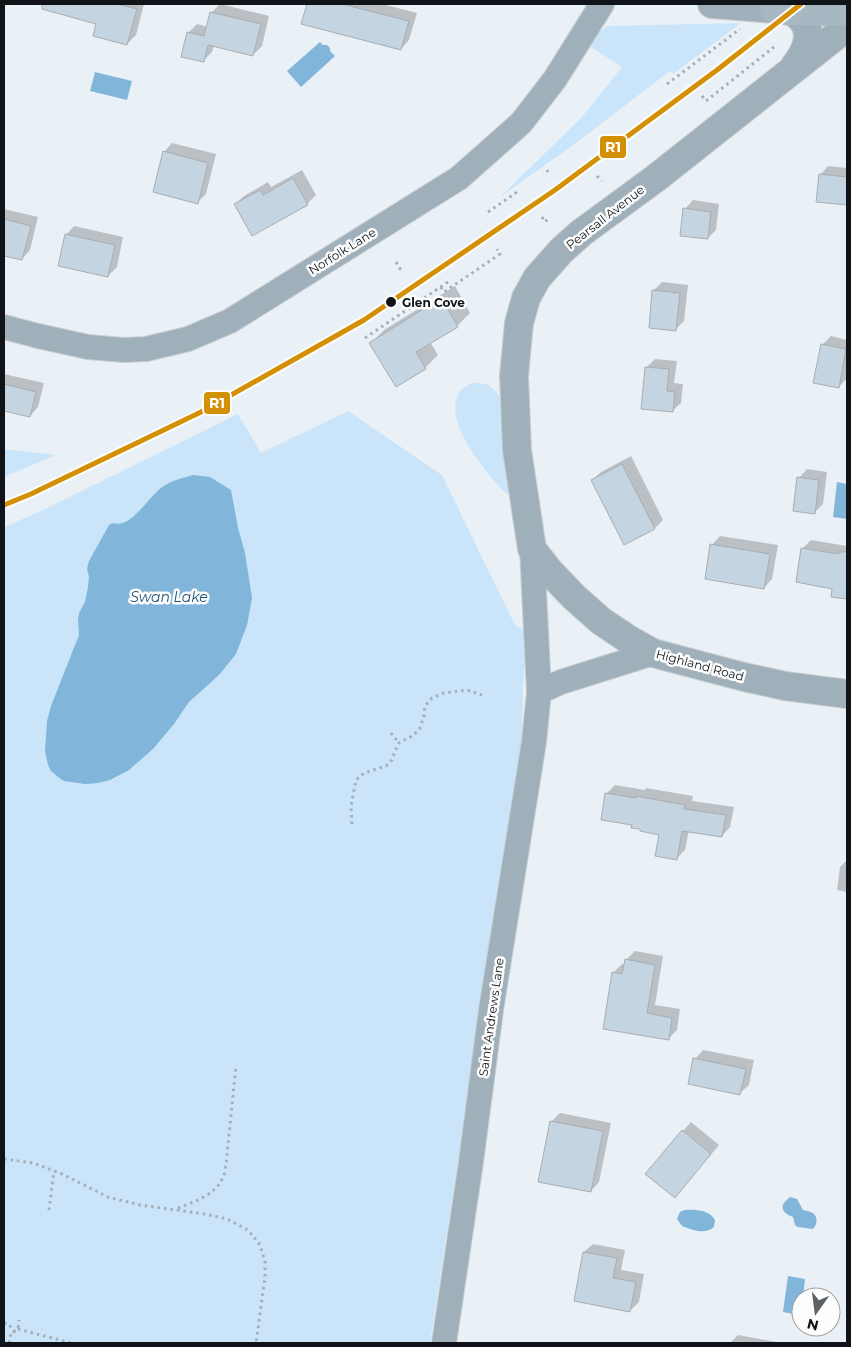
<svg xmlns="http://www.w3.org/2000/svg" width="851" height="1347" font-family="Montserrat,sans-serif">
  <style>
    .green { fill: #cae5f9 }
    .water { fill: #81b5d9 }
    .shadow { fill: #0003 }
    .building { fill: #c4d4e1; stroke: #a8adb1 }
    .lines { fill: none; stroke-linecap: round; stroke-linejoin: round }
    .minor-casing { stroke: #c8ced2; stroke-width: 26 }
    .tertiary-casing { stroke: #c8ced2; stroke-width: 30 }
    .secondary-casing { stroke: #c8ced2; stroke-width: 30 }
    .path { stroke: #a4afb7; stroke-width: 3; stroke-dasharray: 2.5 4; stroke-linecap: butt }
    .minor { stroke: #a0b0bb; stroke-width: 24 }
    .tertiary { stroke: #a0b0bb; stroke-width: 28 }
    .secondary { stroke: #a8b8c3; stroke-width: 28 }
    .rail-1-casing { stroke: #fdfdfd; stroke-width: 9 }
    .rail-1 { stroke: #d49004; stroke-width: 5 }
    .stop-dot { fill: #101418; stroke: #fdfdfd; stroke-width: 2 }
    .labels { text-anchor: middle; dominant-baseline: central; stroke-width: 5; stroke-linejoin: round; paint-order: stroke }
    .street-label { font-size: 12px; fill: #101418; stroke: #fdfdfd }
    .stop-label { font-size: 12px; font-weight: bold; fill: #101418; stroke: #fdfdfd; text-anchor: start }
    .water-label { font-size: 14px; font-style: italic; fill: #1e5276; stroke: #fdfdfd }
    .line-badge { stroke: #fdfdfd; stroke-width: 2 }
    .badge-label { font-size: 14px; text-anchor: middle; font-weight: bold; fill: #fff }
  </style>
  <rect width="100%" height="100%" fill="#eaf1f6"/>
  <path class="green" d="M741 23 673 74 670 71 576 143 500 197 582 117 622 67 586 44 607 26Z
    M472 383C486 383 491 384 499 396L511 491 508 494 505 493C487 473 437 417 462 389 464 387 469 385 472 383Z
    M348 411 442 475 515 625 527 632 523 689 522 741 430 1343H4V527L39 512 238 414 261 453Z
    M4 449 56 455 4 477Z"/>
  <path class="water" d="M320 42 323 45H327L330 48V51L335 56 301 87 287 71Z
    M95 72 132 81 127 100 90 91Z
    M193 475 210 477 231 490 238 528 245 553 252 598 247 625 236 654 219 675 189 702 174 724 153 749 129 770 110 780 98 783 85 784 64 781 58 777 51 771 48 765 45 751 47 721 51 706 79 635 78 619 79 613 85 602 88 587 89 577 87 569 89 561 109 525 113 523C132 529 148 496 164 486 172 480 183 478 193 475Z
    M837 482 847 484V519L833 517Z
    M790 1197 797 1199 803 1210C806 1211 809 1211 811 1212 818 1215 818 1224 813 1229L798 1227 795 1225 793 1217C787 1215 779 1210 784 1203 786 1200 788 1199 790 1197Z
    M684 1210C694 1209 710 1210 715 1220L714 1227C705 1235 692 1230 682 1226L677 1219 680 1212Z
    M788 1276 805 1279 803 1297H801L800 1315 783 1312Z"/>
  <path class="shadow" d="M63 4H144L136 35 127 44 98 23 60 13Z
    M220 4 269 16 262 46 253 55 214 45 212 52 203 61 188 33 197 24 208 27 211 13Z
    M308 4H382L417 13 409 40 401 49 303 23Z
    M172 143 216 154 206 194 198 202 164 152Z
    M828 166 847 168V204L817 201 820 175Z
    M302 170 316 195 307 204 253 235 235 204 244 196 268 182 271 187Z
    M693 200 719 204 716 230 708 238 685 209Z
    M4 209 38 217 30 250 22 259 4 255Z
    M74 226 123 237 117 267 108 276 66 235Z
    M662 282 688 285 684 321 675 330 653 291Z
    M455 286 470 313 457 326 430 342 438 355 425 368 371 343 384 330Z
    M831 336 847 340V378L839 387 822 345Z
    M655 359 677 361 674 383 683 384 681 403 672 411 647 367Z
    M4 374 44 383 38 407 30 416 4 409Z
    M631 456 663 520 655 528 592 480 601 472Z
    M807 469 827 472 823 504 814 513 799 478Z
    M720 536 778 545 772 579 764 588 712 545Z
    M811 540 847 546V598L832 596 834 588 797 581 803 548Z
    M615 785 645 790 646 788 693 796 692 801 734 807 730 827 722 836 689 830 685 850 677 858 660 834 633 824 606 794Z
    M847 860V892L837 890 840 867Z
    M635 951 663 956 655 1005 680 1009 677 1030 668 1039 613 973 622 964 625 965 626 960Z
    M703 1050 754 1060 749 1085 740 1093 695 1059Z
    M560 1113 611 1123 599 1182 591 1191 551 1122Z
    M691 1122 719 1145 683 1188V1131Z
    M593 1244 625 1250 621 1270 644 1274 639 1302 630 1311 584 1252Z
    M738 1335 782 1343H730Z"/>
  <path class="building" d="M42 4H117L137 9 127 45 93 36 96 24 42 9Z
    M307 4H342L409 21 401 50 301 24Z
    M210 12 261 24 253 56 208 45 204 62 181 57 187 32 204 36Z
    M163 151 208 163 198 204 153 192Z
    M819 174 847 177V205L816 202Z
    M293 178 308 205 252 236 234 204 260 190 263 195Z
    M683 208 711 212 708 239 680 236Z
    M4 219 31 226 22 260 4 256Z
    M65 234 115 245 108 277 58 266Z
    M652 290 680 293 676 331 649 328Z
    M441 298 458 327 416 352 426 369 396 387 369 343Z
    M821 344 846 349 839 388 813 383Z
    M645 367 669 369 667 391 675 392 673 412 641 409Z
    M4 384 36 392 30 417 4 411Z
    M622 464 655 529 624 545 591 480Z
    M797 477 819 480 815 514 793 511Z
    M710 544 770 554 764 589 705 579Z
    M801 548 839 554V552H847V599L831 597 832 589 796 582Z
    M605 793 636 798V796L685 805 684 809 726 815 722 837 682 831 677 860 655 856 659 835 640 831V829L631 828 632 825 601 820Z
    M625 959 655 965 647 1013 672 1018 669 1040 603 1029 612 972 622 974Z
    M693 1058 746 1069 740 1095 688 1084Z
    M550 1121 603 1131 591 1192 538 1182Z
    M682 1130 711 1154 675 1198 645 1174Z
    M583 1252 617 1258 613 1278 636 1282 630 1312 574 1301Z"/>
  <g class="lines">
    <defs>
      <path id="minor" d="M4 327 38 336 88 347 124 350 146 349 188 339 230 321 459 178 521 123 555 79 602 4
        M539 692 561 682 653 653
        M444 1343 471 1162 491 1010 534 742 539 692 532 549"/>
      <path id="tertiary" d="M712 4 774 9
        M791 11C817 25 809 48 794 67
        M847 27 656 178 581 233 561 251 537 278 526 298 519 323 514 376 517 450 532 549 549 571 574 597 601 621 628 639 653 653 744 677 785 686 847 694"/>
      <path id="secondary" d="M774 9 791 11 847 12"/>
    </defs>
    <use href="#minor" class="minor-casing"/>
    <use href="#tertiary" class="tertiary-casing"/>
    <use href="#secondary" class="secondary-casing"/>
    <path class="path" d="M667 84 740 29
      M702 96 706 101 774 47
      M547 170 548 172
      M597 176 602 181
      M488 212 517 192 518 194
      M542 217 545 222 549 218
      M396 262 402 272
      M441 287 444 292 500 254 497 249
      M365 338 448 282
      M391 733 399 743
      M352 824 351 806 356 780 364 773 386 766 392 760 395 751 399 743 414 735 420 728 424 716 425 706 432 698 444 693 467 690 482 695
      M4 1159 33 1163 60 1173 108 1197 140 1205 205 1214 227 1219 248 1230 260 1245 265 1262V1277L256 1343
      M178 1208C194 1202 216 1195 223 1177 225 1174 225 1169 226 1165L236 1065
      M49 1210 54 1171
      M4 1323 9 1324 14 1332 18 1329 71 1343
      M9 1343 11 1333 18 1329 19 1320"/>
    <use href="#minor" class="minor"/>
    <use href="#tertiary" class="tertiary"/>
    <use href="#secondary" class="secondary"/>
    <defs>
      <path id="rail-1" d="M4 505 31 494 201 412 364 320 555 190 717 70 801 4"/>
    </defs>
    <use href="#rail-1" class="rail-1-casing"/>
    <use href="#rail-1" class="rail-1"/>
  </g>
  <circle class="stop-dot" cx="391" cy="302" r="6"/>
  <g class="labels">
    <g class="street-label">
      <text transform="translate(605 217) rotate(-38)">Pearsall Avenue</text>
      <text transform="translate(342 251) rotate(-32)">Norfolk Lane</text>
      <text transform="translate(700 665) rotate(15)">Highland Road</text>
      <text transform="translate(491 1017) rotate(-82)">Saint Andrews Lane</text>
    </g>
    <g class="stop-label">
      <text x="402" y="302">Glen Cove</text>
    </g>
    <g class="water-label">
      <text x="169" y="597">Swan Lake</text>
    </g>
  </g>
  <g class="line-badge">
    <rect x="599" y="135" width="28" height="24" rx="5" fill="#d49004"/>
    <rect x="203" y="391" width="28" height="24" rx="5" fill="#d49004"/>
  </g>
  <g class="badge-label">
    <text x="613" y="152">R1</text>
    <text x="217" y="408">R1</text>
  </g>
  <rect width="851" height="1347" fill="none" stroke="#101418" stroke-width="10"/>
  <g transform="translate(816 1312) rotate(194)"><circle r="24" fill="#fdfdfd" stroke="#9ea0a1"/>
  <path d="M0-4L9 19L0 12L-9 19Z" fill="#5c6166"/>
  <text y="-8" font-size="14" font-weight="bold" text-anchor="middle" fill="#101418">N</text>
  </g>
</svg>
